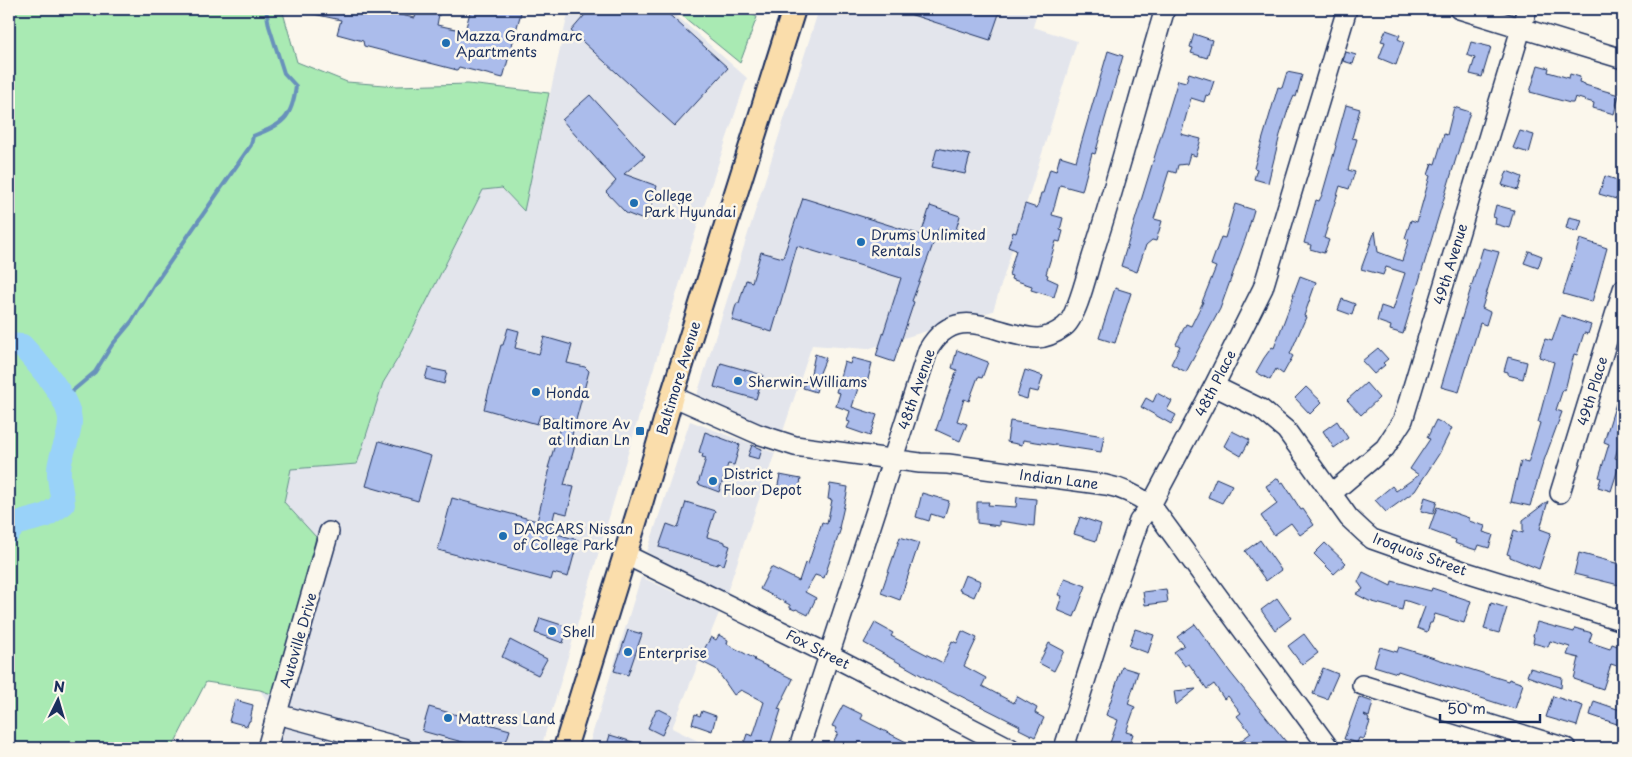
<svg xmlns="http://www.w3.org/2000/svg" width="1632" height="757" font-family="'Playpen Sans',sans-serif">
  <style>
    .built { fill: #e3e5ec }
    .green { fill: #a9eab3; stroke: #628c88 }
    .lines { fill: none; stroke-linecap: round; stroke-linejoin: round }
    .stream { stroke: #6791bb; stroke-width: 4 }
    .river { stroke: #99d2f9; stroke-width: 24 }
    .building { fill: #abbceb; stroke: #1b2f5e }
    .minor-casing { stroke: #1b2f5e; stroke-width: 22 }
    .major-casing { stroke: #1b2f5e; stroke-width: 26 }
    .minor { stroke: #fbf7ec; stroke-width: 19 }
    .major { stroke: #faddab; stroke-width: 22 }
    .poi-dot { fill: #1f6fb2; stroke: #fbf7ec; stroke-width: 2 }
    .labels { text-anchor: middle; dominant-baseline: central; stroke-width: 5; stroke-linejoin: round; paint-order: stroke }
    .poi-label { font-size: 14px; fill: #1b2f5e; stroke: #fbf7ec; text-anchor: start }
    .street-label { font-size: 14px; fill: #1b2f5e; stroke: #fbf7ec }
  </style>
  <rect width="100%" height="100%" fill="#fbf7ec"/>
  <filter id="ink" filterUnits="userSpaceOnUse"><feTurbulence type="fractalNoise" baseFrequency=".02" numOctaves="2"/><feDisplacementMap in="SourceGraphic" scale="10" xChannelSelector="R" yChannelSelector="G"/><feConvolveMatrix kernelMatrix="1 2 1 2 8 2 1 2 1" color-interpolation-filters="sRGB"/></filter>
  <g filter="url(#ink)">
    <path class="built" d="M569 9H669L747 78 697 227 636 426 541 748H279L284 728 260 690 276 696 284 502 291 469 357 464 383 383 398 358 483 190 501 188 524 210Z
      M819 9H1038L1033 27 1077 41 993 311 867 349 812 345 781 437 696 398Z
      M690 421 775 453 725 598 647 552Z
      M641 577 719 613 672 728 712 748H588Z"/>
    <path class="green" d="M9 9H282L297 62 347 82 397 86 468 84 549 93 524 211 502 188 483 190 398 358 383 383 357 464 291 469 284 502 316 537 277 696 260 690 206 682 172 748H9Z
      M674 9H722L730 11 731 9H743L746 12 757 17 740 63Z"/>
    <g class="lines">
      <path class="stream" d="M63 399 95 372 112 345 132 321 154 285 251 145 253 136C283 124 292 119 296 86L284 73 269 26 266 9"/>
      <path class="river" d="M9 345 22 346C37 362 69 398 70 420 71 437 60 453 59 469 58 480 62 493 63 504L45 516 15 524 9 532"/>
    </g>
    <path class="building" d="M310 9H370L415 18 417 9H440L437 25 465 31 470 12 472 13 473 10 478 11 479 9H522L503 78 459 67 457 70 364 46 363 41 337 34 341 20 309 13Z
      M590 9H663L728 68 675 126 571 31Z
      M901 9H992L1000 11 990 40 900 11Z
      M1386 30 1400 35 1398 39 1404 42 1396 65 1379 58 1385 42 1381 41Z
      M1194 34 1212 40 1207 58 1191 53 1193 48 1190 47Z
      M1471 42 1491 47 1482 77 1470 74 1475 58 1467 55Z
      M1108 51 1123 56 1095 154 1092 153 1082 191 1060 185 1052 215 1063 218 1060 230 1063 231 1060 242 1056 241 1046 274 1048 275 1047 278 1058 283 1054 297 1031 290 1032 286 1011 279 1012 276 1009 275 1016 250 1008 247 1013 232 1016 233 1025 204 1037 208 1041 193H1043L1050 169 1056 171 1060 156 1076 161Z
      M1346 52 1356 55 1353 64 1343 61Z
      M1538 65 1549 68 1548 72 1569 78 1570 74 1580 77 1579 82 1585 84V85L1619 95 1614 114 1593 108 1594 103 1575 97 1573 103H1570L1530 92Z
      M1287 72 1302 75 1296 97 1294 96 1288 110 1280 135 1268 183 1254 179 1257 169 1254 168 1278 87 1282 88Z
      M1189 73 1214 81 1209 96 1206 95 1204 102 1191 98 1181 134 1201 139 1196 156 1190 154 1187 164 1178 165 1176 173 1169 171 1154 219 1162 221 1156 241 1152 240 1146 245 1137 272 1121 266 1178 80 1186 82Z
      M590 95 645 156 624 174 657 186 646 221 626 213 606 192 616 181 562 120Z
      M1346 105 1360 109 1352 138 1357 139 1348 170 1355 172 1349 189 1340 186 1324 238 1329 240 1324 253 1310 249 1311 245 1304 243 1316 200 1319 201 1322 195 1336 146 1335 145Z
      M1454 107 1470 112 1403 334 1390 330 1391 326 1377 321 1381 306 1393 310 1405 273 1386 267 1383 275 1361 269 1375 231 1378 252 1402 261 1409 239 1405 238 1411 220 1417 222 1430 176 1428 175 1432 163 1435 164 1444 134 1447 135Z
      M1520 131 1534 135 1529 153 1513 148Z
      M937 148 970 155 965 174 932 167Z
      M1507 171 1522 177 1518 190 1502 185Z
      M1605 176 1623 182V201L1599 194Z
      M803 198 921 235 930 206 960 216 955 233 939 228 912 301 914 302 894 362 876 356 901 278 797 246 772 332 732 320 735 308 737 303H739L746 280 752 282 761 252 783 258Z
      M1235 204 1254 210 1246 237 1220 309 1186 372 1171 364 1180 346 1176 344 1186 324 1191 326 1203 302H1202L1216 267 1211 265 1221 237 1225 238Z
      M1496 205 1514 210 1509 228 1495 224 1496 218 1493 217Z
      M1569 217 1582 220 1578 232 1566 228Z
      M1580 239 1607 248 1592 302 1563 294Z
      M1483 248 1499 252 1482 308 1490 312 1486 325 1480 323 1459 392 1441 387Z
      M1529 251 1542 256 1538 268 1524 263Z
      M1300 276 1316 282 1304 316 1306 317 1290 354 1293 356 1283 374 1276 369 1270 380 1256 372 1264 358 1272 347 1274 348 1294 295H1293Z
      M1115 288 1131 293 1115 343 1099 338Z
      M1342 299 1355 304 1352 315 1338 310Z
      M1561 315 1591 325 1588 334 1584 333 1577 355 1574 354 1565 390 1563 389 1556 410 1562 412 1542 466 1530 506 1511 502 1521 461 1528 463 1540 423 1538 422 1554 362 1539 357 1545 339 1552 341Z
      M508 328 519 331 515 348 539 354 544 337 572 345 567 363 585 367 589 371 572 435 575 441 574 449 564 485 574 487 567 514 555 511 550 532 578 540 568 577 553 573 551 580 438 550 452 498 537 521 550 468H548L562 421 540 415 537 424 484 409 501 345H503Z
      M1378 348 1388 359 1383 363 1385 365 1374 374 1362 361Z
      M957 350 988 362 982 378 978 377 969 401 964 399 957 421 967 424 960 441 936 430 957 370 952 368Z
      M815 354 826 358 817 380H819L816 392 803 388 807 377 810 378Z
      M1508 357 1527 362 1523 379 1508 375V372L1504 371Z
      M852 358 872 363 866 387 859 385 852 407 877 415 870 436 847 428 850 422 847 421 850 411 836 406 840 393 836 392 844 362 850 364Z
      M721 363 763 375 756 399 714 387Z
      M428 368 447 372 444 384 425 379Z
      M1025 370 1043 376 1038 392 1029 390 1027 399 1017 396Z
      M1366 383 1379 398 1361 415 1347 400Z
      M1306 387 1322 402 1310 414 1295 398Z
      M1621 387 1623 388V431L1615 458 1621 460 1611 491 1598 487 1601 478 1599 477 1609 444 1604 442Z
      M1157 393 1172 401 1167 410 1176 415 1171 424 1141 407 1146 398 1153 402Z
      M1436 420 1452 428 1439 454 1415 491 1386 512 1375 500 1392 486 1396 491 1419 475 1410 469 1430 439 1427 438Z
      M1010 421 1104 436 1101 452 1023 440 1022 445 1007 442Z
      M1337 421 1348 438 1334 448 1323 431Z
      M1232 431 1250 440 1241 456 1224 446Z
      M705 432 740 445 734 465 728 464 719 492 698 484 706 458 702 457 703 454 699 452Z
      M379 441 431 456 418 501 366 486Z
      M752 445 762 449 759 459 748 456Z
      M780 475 801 479 798 494 777 490Z
      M1216 478 1232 485 1222 503 1208 497Z
      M1278 478 1281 483 1283 482 1301 510 1303 509 1314 525 1300 535 1291 523 1274 535 1261 516 1277 504 1266 486Z
      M830 484 848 487 847 493 839 528H841L824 578 815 575 805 592 816 598 808 615 796 609 795 610 790 608V605L760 589 771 567 799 581 805 563 808 564 822 522 827 524 832 500 828 499Z
      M922 493 949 501 944 518 931 514 929 521 916 517Z
      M1017 497 1036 499 1034 526 999 521V526L977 523V502H989L988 505 1016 507Z
      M1425 497 1437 501 1433 514 1421 511Z
      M1548 501 1540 529 1551 533 1539 569 1510 557V555L1507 554 1514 530 1523 533V520Z
      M686 502 715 511 707 537 725 542V544L730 546 724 565 718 563 717 565 659 547 667 524 678 528Z
      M1437 507 1469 518V521L1485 526 1483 532 1493 535 1489 548 1479 545 1477 550 1473 549 1457 544 1455 543 1456 540 1429 530Z
      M1080 517 1101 524 1096 541 1074 534Z
      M900 537 919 543 900 600 881 593Z
      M1260 540 1281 570 1266 581 1245 551Z
      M1325 543 1346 563 1334 574 1314 554Z
      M1579 553 1623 565V578L1622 577 1619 585 1574 574Z
      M1363 572 1391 586 1392 581 1431 591 1432 588 1471 601 1464 623 1435 614 1432 623H1430L1427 632 1417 628 1425 607 1404 600 1402 610 1369 601 1356 594 1363 589 1358 582Z
      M965 575 981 581 974 597 959 590Z
      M1065 578 1086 586 1074 617 1057 610 1062 596 1058 595Z
      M1166 589 1168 602 1145 605 1143 592Z
      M1277 598 1291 618 1275 630 1261 610Z
      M1491 603 1507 608 1499 633 1484 629Z
      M540 618 568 627 563 643 535 633Z
      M1537 622 1574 632 1575 628 1592 633 1589 642 1610 649 1612 644 1623 648V668L1611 664 1603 689 1574 679 1579 658 1567 655 1570 647 1550 641 1548 647 1533 643 1534 637 1533 636Z
      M875 623 893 633 891 636 943 663 952 641 957 643 962 631 977 638 964 666 986 678 982 686 1014 703 1016 696 1037 708 1035 713 1044 718 1035 737 1019 729 1020 726 935 683 864 643Z
      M1195 624 1230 672 1291 748H1231L1251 733 1237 716 1241 713 1228 696 1224 699 1214 684 1207 689 1189 664 1185 666 1174 652 1184 645 1177 637Z
      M1135 629 1154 635 1148 653 1129 646Z
      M628 630 642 634 628 675 614 671Z
      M1304 634 1318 653 1302 665 1288 646Z
      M719 635 728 640 727 644 755 659 754 660 793 679 778 709 781 710 769 748H750L743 746 747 734 753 736 764 702 741 690 734 695 716 669 698 660 711 637 716 640Z
      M510 640 547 659 538 675 502 657Z
      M1049 643 1064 651 1054 671 1039 663Z
      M1380 647 1397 652 1399 647 1508 681 1509 679 1523 684 1515 709 1398 671 1397 673 1374 666Z
      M1122 667 1138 672 1128 704 1135 707 1126 732 1133 734 1128 748 1110 743 1118 720 1106 715Z
      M1323 668 1338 674 1327 699 1313 694Z
      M1530 668 1562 677 1561 688 1527 676Z
      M1196 689 1176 705 1174 691Z
      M1553 696 1583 706 1577 726 1546 717Z
      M1359 697 1373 702 1369 717 1364 715 1369 719 1368 721 1370 722 1364 739 1359 738 1357 743 1344 739Z
      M235 700 253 705 250 721H249L247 726 229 721Z
      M1594 701 1623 711V726L1590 715Z
      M843 705 863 715 861 719 918 748H830L838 733 835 732 837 728 832 726Z
      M429 707 510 730 504 748H484L422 731Z
      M659 709 671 715 662 735 648 728 656 710H658Z
      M702 711 716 716 712 731 692 724 695 714 700 716Z
      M610 735 646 746V748H606Z"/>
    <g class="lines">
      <defs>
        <path id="minor" d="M1459 9 1623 59
          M1214 386 1261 409 1286 430 1349 518 1364 532 1372 539 1463 571 1623 621
          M672 396 758 434 795 446 920 463 948 464 1106 485C1123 488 1136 495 1151 505L1329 748
          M1332 493 1385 448 1403 420 1527 9
          M1560 493 1623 289
          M624 554 828 654 1010 748
          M1362 685 1566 748
          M277 714 403 748
          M267 748 329 532
          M799 748 928 350C957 300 995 336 1037 338 1047 338 1056 333 1064 327 1077 318 1087 273 1092 257 1119 175 1140 91 1165 9
          M1064 748 1105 618 1139 521 1151 505 1214 386 1263 288 1347 9"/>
        <path id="major" d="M565 748 642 500 672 396 794 9"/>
      </defs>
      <use href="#minor" class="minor-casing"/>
      <use href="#major" class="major-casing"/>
      <use href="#minor" class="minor"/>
      <use href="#major" class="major"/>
    </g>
  </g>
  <g class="poi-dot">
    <circle cx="446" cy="43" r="5"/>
    <circle cx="634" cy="203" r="5"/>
    <circle cx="861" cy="242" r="5"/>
    <circle cx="738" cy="381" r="5"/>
    <circle cx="536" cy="392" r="5"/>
    <rect x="635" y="426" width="10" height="10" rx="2.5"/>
    <circle cx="713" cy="481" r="5"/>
    <circle cx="503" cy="536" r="5"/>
    <circle cx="552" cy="631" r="5"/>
    <circle cx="628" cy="652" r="5"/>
    <circle cx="448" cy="718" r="5"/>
  </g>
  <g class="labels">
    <g class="poi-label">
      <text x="456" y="35">Mazza Grandmarc<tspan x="456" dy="16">Apartments</tspan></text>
      <text x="644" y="195">College<tspan x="644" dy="16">Park Hyundai</tspan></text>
      <text x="871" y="234">Drums Unlimited<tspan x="871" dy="16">Rentals</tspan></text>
      <text x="748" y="381">Sherwin-Williams</text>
      <text x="546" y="392">Honda</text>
      <text x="630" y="423" text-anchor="end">Baltimore Av<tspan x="630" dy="16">at Indian Ln</tspan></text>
      <text x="723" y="473">District<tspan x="723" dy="16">Floor Depot</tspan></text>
      <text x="513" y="528">DARCARS Nissan<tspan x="513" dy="16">of College Park</tspan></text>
      <text x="562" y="631">Shell</text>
      <text x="638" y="652">Enterprise</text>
      <text x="458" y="718">Mattress Land</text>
    </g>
    <g class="street-label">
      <text transform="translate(1450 264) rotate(-73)">49th Avenue</text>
      <text transform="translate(678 378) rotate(-73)">Baltimore Avenue</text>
      <text transform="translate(1215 383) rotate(-63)">48th Place</text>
      <text transform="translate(916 389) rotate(-71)">48th Avenue</text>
      <text transform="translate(1592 391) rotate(-73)">49th Place</text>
      <text transform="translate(1059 479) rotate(7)">Indian Lane</text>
      <text transform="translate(1420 554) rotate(20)">Iroquois Street</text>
      <text transform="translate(298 640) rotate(-74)">Autoville Drive</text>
      <text transform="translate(818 649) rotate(27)">Fox Street</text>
    </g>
  </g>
  <rect width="1632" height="757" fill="none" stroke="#fbf7ec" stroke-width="30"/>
  <rect x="15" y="15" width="1602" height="727" fill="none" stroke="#1b2f5e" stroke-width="2" filter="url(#ink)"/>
  <g transform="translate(58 700) rotate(5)" stroke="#fbf7ec" stroke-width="4" paint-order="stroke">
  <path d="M0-4L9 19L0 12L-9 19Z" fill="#1b2f5e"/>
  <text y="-8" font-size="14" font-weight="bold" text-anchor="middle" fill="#1b2f5e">N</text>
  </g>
  <path d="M1440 714v8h100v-8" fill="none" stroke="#1b2f5e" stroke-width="2.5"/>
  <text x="1447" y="714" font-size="15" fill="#1b2f5e" stroke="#fbf7ec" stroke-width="4" paint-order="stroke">50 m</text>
</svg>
